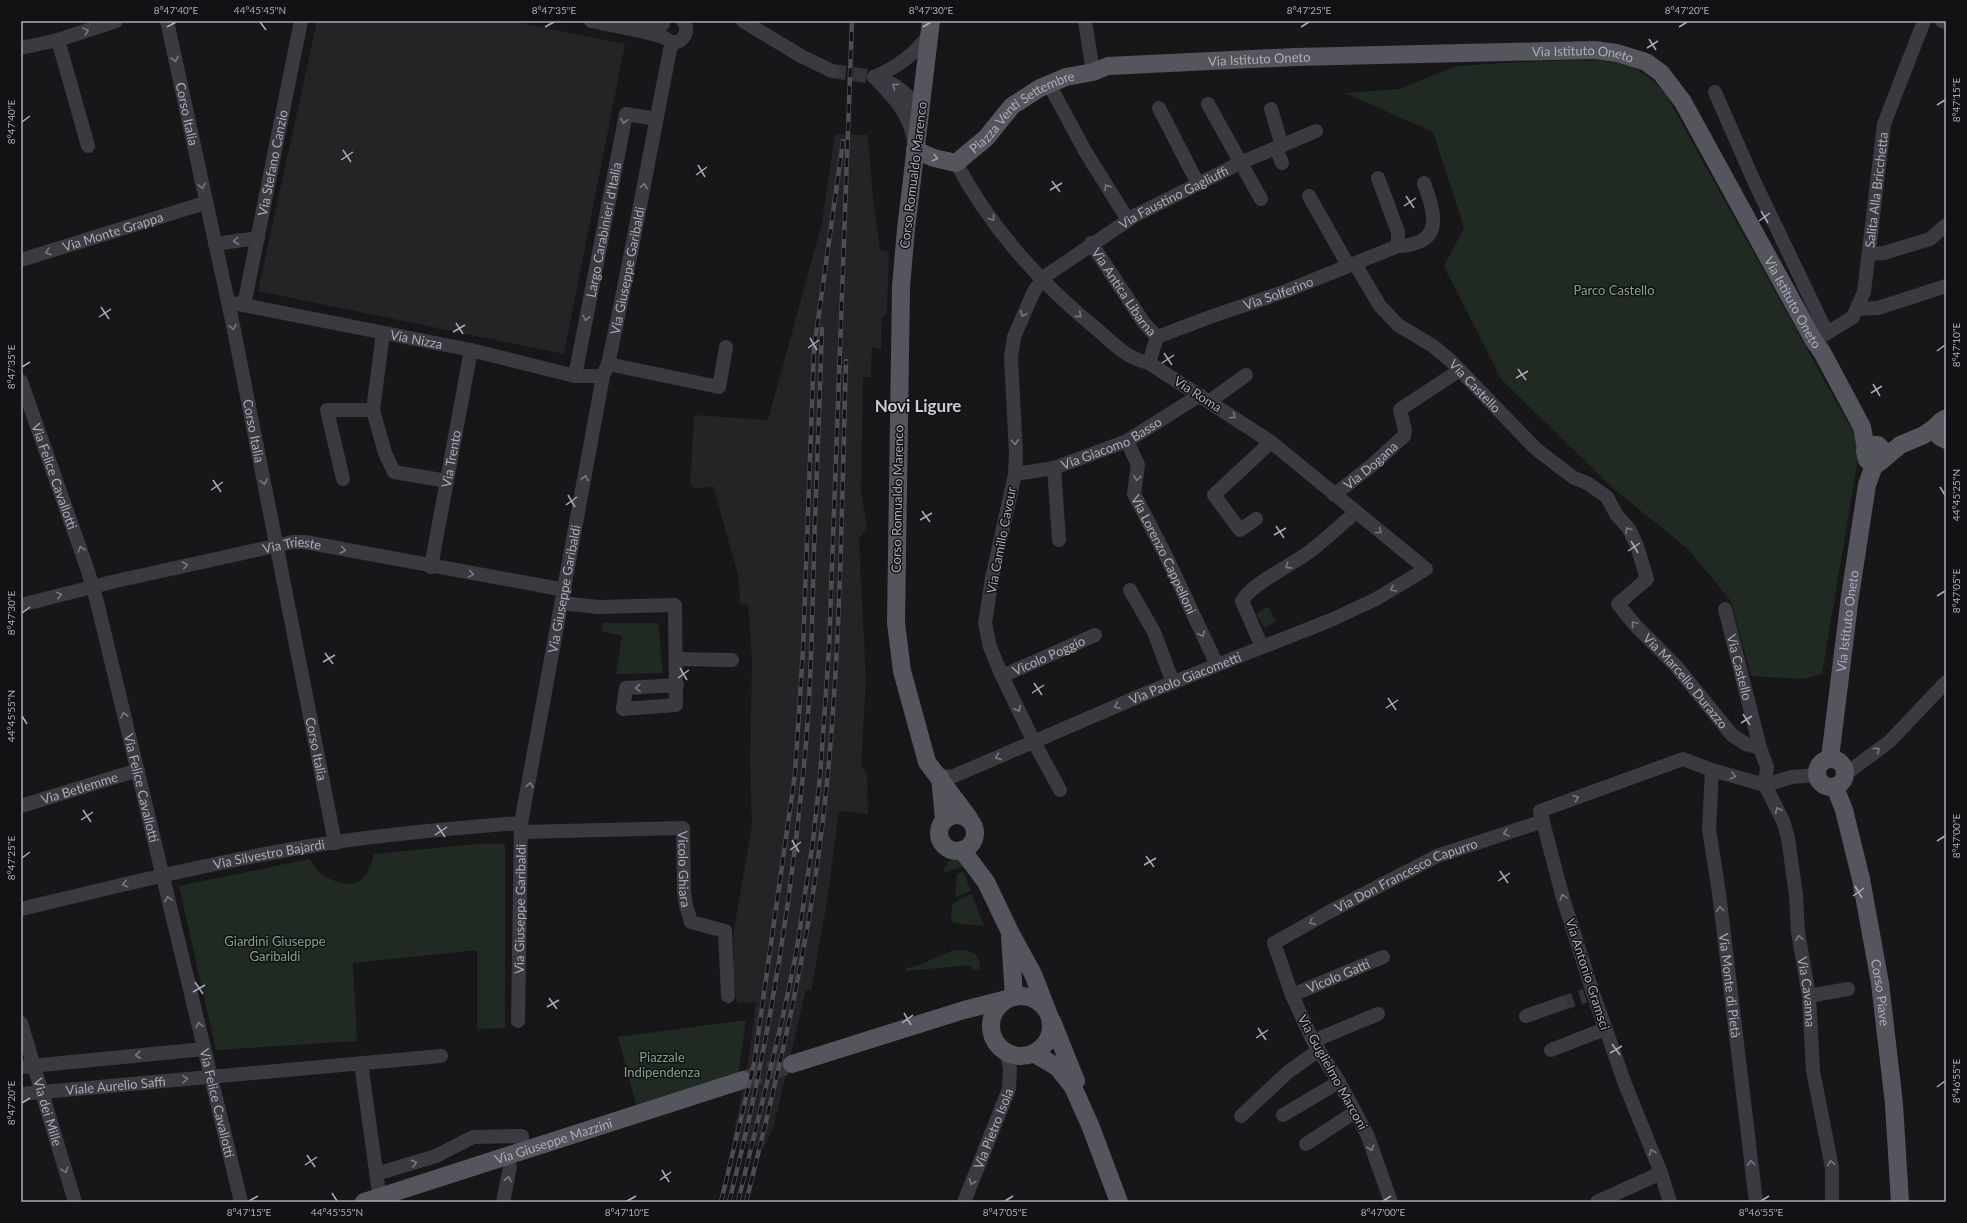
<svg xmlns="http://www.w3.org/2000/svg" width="1967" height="1223" font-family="Lato,sans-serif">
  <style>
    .built { fill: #242326 }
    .green { fill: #212923 }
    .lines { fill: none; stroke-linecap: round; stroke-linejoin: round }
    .minor-tunnel { stroke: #343539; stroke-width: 14; stroke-dasharray: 14 7; stroke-linecap: butt }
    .major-tunnel { stroke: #343539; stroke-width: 18; stroke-dasharray: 18 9; stroke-linecap: butt }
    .minor { stroke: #3a3a40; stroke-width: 14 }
    .major { stroke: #55555d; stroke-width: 18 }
    .rail-casing { stroke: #4d4e55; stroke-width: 4.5 }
    .rail { stroke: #121214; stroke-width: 3; stroke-dasharray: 9; stroke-linecap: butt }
    .oneway { stroke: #787982 }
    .oneway2 { stroke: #999ba6 }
    .ticks { fill: none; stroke: #aaacb8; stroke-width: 1.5 }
    .labels { text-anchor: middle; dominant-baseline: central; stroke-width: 3; stroke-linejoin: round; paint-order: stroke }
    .street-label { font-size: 13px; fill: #aaacb8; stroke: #121214 }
    .park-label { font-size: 13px; fill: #82a28a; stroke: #121214 }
    .district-label { font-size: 17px; font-weight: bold; fill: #cbccd4; stroke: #121214 }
    .neatline { fill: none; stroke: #aaacb8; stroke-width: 1.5 }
    .ticks-label { font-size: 10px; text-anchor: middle; fill: #aaacb8 }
  </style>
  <rect width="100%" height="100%" fill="#171719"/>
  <path class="built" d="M317 21H510L625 44 564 354 258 291Z
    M835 134 868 135 873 198 880 250 889 252 887 313 882 318 881 349 872 347 871 377H863L861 492 867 527 859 539 866 681 861 765 867 775 868 814 839 811 827 902 811 991 806 990 774 1125 764 1148 732 1140 748 1064 756 1003 737 1002 733 973 734 930 752 825 750 763 752 659 748 604H740L738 575 713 486 695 489 690 484 694 415 768 420 822 223Z"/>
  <path class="green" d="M1521 62C1550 62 1614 55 1638 70 1649 76 1658 85 1666 95L1853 432 1859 453 1822 674 1803 679 1751 676 1731 601 1687 548 1615 490 1501 379 1444 266 1464 228 1433 132 1345 93 1399 89 1456 66Z
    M1268 607 1276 621 1264 628 1256 614Z
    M604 623H658L663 673 616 674 622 636 601 631Z
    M477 844H505V1028L477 1029V950L353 963 357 1041 216 1050 179 886 309 859C313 863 316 870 321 874 326 878 332 880 338 882 361 890 369 874 374 854Z
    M956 857 965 866 943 873 948 862Z
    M963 871 971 891 955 897 957 874Z
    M972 894 984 926 954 923 951 920 952 905 960 899Z
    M957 950C972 950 980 954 980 969L972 970 971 965 905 971 907 968C925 966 939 953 957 950Z
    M746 1020 738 1076 636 1105 618 1037Z"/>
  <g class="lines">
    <path class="minor-tunnel" d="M832 71 874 77
      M1560 1004 1585 996"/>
    <path class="major-tunnel" d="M743 1080 792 1064"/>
    <g class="minor">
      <path id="s1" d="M167 21 233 325 335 843"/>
      <path d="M591 21 649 33 663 37 673 43C685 41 690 30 683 21"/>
      <path d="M743 21 801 56 832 71"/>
      <path d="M1085 21 1093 72"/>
      <path d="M1942 21 1946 22"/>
      <path d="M638 27 663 24"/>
      <path d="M58 40 88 146"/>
      <path d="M21 48 58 40 116 21"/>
      <path d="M874 77C896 68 914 55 928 36"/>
      <path d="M1049 84 1085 151 1128 220"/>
      <path d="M1715 92 1753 179 1827 333"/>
      <path d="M1208 104 1261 199"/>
      <path d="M1159 108 1198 184"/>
      <path d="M1271 109 1282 146"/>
      <path d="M914 141C910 114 893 96 874 77 895 82 911 95 919 115"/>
      <path d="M1276 148 1282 163"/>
      <path d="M1378 178 1398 232V246"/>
      <path d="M1309 196 1348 265"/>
      <path id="s2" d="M1091 243 1144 323 1157 337 1149 363"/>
      <path d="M215 244 258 238"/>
      <path d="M1869 254 1884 253 1930 239 1946 225"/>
      <path id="s3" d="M21 260 205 203"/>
      <path id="s4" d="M1355 264 1380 306 1398 325 1433 346 1451 361 1536 449 1574 478 1587 483 1607 497 1616 514 1629 529 1637 546 1647 579 1618 604 1635 625 1676 666 1732 735 1746 744 1760 748"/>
      <path id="s5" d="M1041 279 1136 215 1240 163 1316 131"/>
      <path d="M1042 280 1034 291 1014 337 1011 357 1016 455 1015 474 992 578 985 623 990 647 1002 676 1034 742 1060 790"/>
      <path id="s6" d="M228 302 471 350 575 376H603"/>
      <path id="s7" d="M244 305 301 21"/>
      <path d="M1858 309 1878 308 1946 286"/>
      <path id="s8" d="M1157 337 1210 317 1286 291 1398 246C1404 246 1411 245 1416 243 1444 235 1431 202 1424 183"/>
      <path id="s9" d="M1814 341 1853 317 1864 292 1884 124 1924 21"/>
      <path d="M608 364 719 387 726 347"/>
      <path id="s10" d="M575 376 626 114 656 119"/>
      <path id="s11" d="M21 381 87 568 97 602 241 1202"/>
      <path d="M1210 401 1246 375"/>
      <path d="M373 410 383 333"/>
      <path id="s12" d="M1127 441 1138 465 1134 494 1166 556 1217 665"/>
      <path d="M1054 468 1059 540"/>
      <path id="s13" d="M1015 474 1054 468 1127 441 1200 395"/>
      <path d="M343 479 327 410H373L385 453 394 472 447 481"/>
      <path id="s14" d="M1334 495 1371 466 1404 436 1405 430 1400 410 1402 408 1460 370"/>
      <path d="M1256 519 1240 530 1214 495 1271 442"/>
      <path id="s15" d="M431 567 471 350"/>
      <path d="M1130 590 1154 632 1173 683"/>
      <path d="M562 603 598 607 675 605 676 705 623 709 626 688 677 685"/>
      <path id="s16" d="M21 605 116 581 293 542H305L565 590"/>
      <path id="s17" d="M1725 609 1760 748 1767 767 1765 785 1792 777 1817 775"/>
      <path d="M1262 647 1242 601C1251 584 1292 565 1309 552 1325 540 1340 526 1356 512"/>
      <path d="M676 659 732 660"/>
      <path id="s18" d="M1002 676 1095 635"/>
      <path id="s19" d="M1712 770 1709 829 1719 893 1756 1202"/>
      <path d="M1845 772 1851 770 1890 741 1946 682"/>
      <path id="s20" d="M940 777 954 776 1149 692 1331 620 1376 599 1426 569 1271 442 1149 363C1128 359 1115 345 1099 331 1042 285 991 228 956 163"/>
      <path id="s21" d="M21 806 138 770"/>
      <path id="s22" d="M521 832 683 828 684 892 686 905 691 922 725 931 728 996"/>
      <path id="s23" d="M21 909C121 885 221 860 323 844 388 834 455 828 521 823"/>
      <path id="s24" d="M1292 995 1383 957"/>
      <path d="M1809 996 1848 989"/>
      <path d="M1526 1016 1560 1004"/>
      <path id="s25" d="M518 1021 521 823 603 376 608 364C631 260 649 155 670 50L673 43"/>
      <path id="s26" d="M21 1023 75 1202"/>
      <path d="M1313 1041 1378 1014"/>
      <path d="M1551 1050 1605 1029"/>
      <path d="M361 1063 378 1186"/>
      <path d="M21 1067 204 1049"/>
      <path id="s27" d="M21 1094 441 1056"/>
      <path d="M1283 1115 1339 1082"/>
      <path d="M1241 1116 1288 1072 1319 1050"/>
      <path d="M1306 1144 1355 1112"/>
      <path d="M376 1174 436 1156 473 1137 522 1136 521 1151"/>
      <path d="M503 1202 510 1167 507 1156"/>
      <path id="s28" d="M964 1202 1009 1089 1010 1069 1007 1053"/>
      <path id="s29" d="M1391 1202 1367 1134 1339 1082 1313 1041 1292 995 1274 943 1329 912 1437 856 1543 821"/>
      <path d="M1597 1202 1661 1173"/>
      <path id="s30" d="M1670 1202 1661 1173 1625 1084 1593 993 1563 898 1540 811 1683 759 1712 770 1765 785 1783 821 1788 838 1796 895 1798 932 1809 996 1813 1071 1832 1168V1202"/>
    </g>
    <g class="major">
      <path d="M931 21 906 229 901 287 896 623 902 671 927 762 969 818"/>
      <path id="s31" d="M915 150 934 158 956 163 986 138 1012 106 1040 88 1066 77 1093 72 1108 66 1295 57 1594 50 1617 53 1646 62 1661 73 1683 102 1814 341 1822 352 1862 427 1866 449"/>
      <path d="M1944 419 1939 423 1937 430 1940 437 1946 440"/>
      <path d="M1884 457 1883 450 1878 445H1871L1865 451 1867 460 1874 464 1879 463 1900 445 1924 435 1938 425"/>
      <path id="s32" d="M1830 758 1850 596 1867 485 1873 468 1877 463"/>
      <circle cx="1831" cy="773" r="14"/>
      <path d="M940 777 944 819"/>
      <path id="s33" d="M1835 787 1844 810 1861 879 1880 983 1894 1104 1900 1202"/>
      <circle cx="957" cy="833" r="18"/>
      <path d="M962 850 986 882 1010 932 1033 974 1047 1010"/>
      <path d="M1010 937 1014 997"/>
      <circle cx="1021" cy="1026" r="30"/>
      <path d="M1052 1021 1076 1081"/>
      <path d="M1035 1054 1057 1067 1073 1087 1090 1125 1119 1202"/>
      <path d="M792 1064 964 1010 1007 999"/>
      <path id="s34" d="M364 1202 743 1080"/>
    </g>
    <defs>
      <path id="rail" d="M721 1202 754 1064 795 774 803 650 814 349 843 141
        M729 1202C765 1062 789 919 803 775 811 701 812 625 814 550 817 476 819 403 822 329
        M738 1202 782 1021 796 954 813 841 820 777 829 649 852 21
        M746 1202C776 1083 805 964 820 843 841 683 841 521 846 361"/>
    </defs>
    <use href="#rail" class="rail-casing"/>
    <use href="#rail" class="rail"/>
  </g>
  <defs><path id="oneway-chevron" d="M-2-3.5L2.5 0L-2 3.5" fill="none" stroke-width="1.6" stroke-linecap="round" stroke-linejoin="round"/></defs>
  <g class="oneway">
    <use href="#oneway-chevron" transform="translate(86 31) rotate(-19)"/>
    <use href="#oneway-chevron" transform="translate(175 59) rotate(78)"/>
    <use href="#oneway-chevron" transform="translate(895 86) rotate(-144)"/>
    <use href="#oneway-chevron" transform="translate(624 121) rotate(101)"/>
    <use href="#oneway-chevron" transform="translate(202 186) rotate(78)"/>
    <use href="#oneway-chevron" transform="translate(644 186) rotate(-80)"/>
    <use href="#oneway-chevron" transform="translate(1107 187) rotate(-122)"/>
    <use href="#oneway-chevron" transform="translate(992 218) rotate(53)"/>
    <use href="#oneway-chevron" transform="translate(236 241) rotate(173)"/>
    <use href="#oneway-chevron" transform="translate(48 252) rotate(163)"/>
    <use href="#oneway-chevron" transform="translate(1023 314) rotate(116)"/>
    <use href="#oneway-chevron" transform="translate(1079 315) rotate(40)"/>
    <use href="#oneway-chevron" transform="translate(586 318) rotate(101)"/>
    <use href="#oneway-chevron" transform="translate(233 327) rotate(78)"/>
    <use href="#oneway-chevron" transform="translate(1233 416) rotate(34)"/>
    <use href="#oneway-chevron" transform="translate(1015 442) rotate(87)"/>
    <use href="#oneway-chevron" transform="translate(585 478) rotate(-80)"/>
    <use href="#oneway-chevron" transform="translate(1137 478) rotate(97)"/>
    <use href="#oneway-chevron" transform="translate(264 482) rotate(79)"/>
    <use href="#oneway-chevron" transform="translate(1628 530) rotate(-122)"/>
    <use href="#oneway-chevron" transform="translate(1379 531) rotate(39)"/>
    <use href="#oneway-chevron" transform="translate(81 549) rotate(-109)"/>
    <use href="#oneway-chevron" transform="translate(343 550) rotate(11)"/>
    <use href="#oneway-chevron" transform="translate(185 565) rotate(-13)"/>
    <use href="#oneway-chevron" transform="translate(1288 566) rotate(147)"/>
    <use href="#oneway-chevron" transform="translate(471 574) rotate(10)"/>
    <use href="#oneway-chevron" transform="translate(1393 589) rotate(150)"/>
    <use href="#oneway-chevron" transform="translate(59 595) rotate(-15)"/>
    <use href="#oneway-chevron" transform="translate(1634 624) rotate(-130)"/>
    <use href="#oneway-chevron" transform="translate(1202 634) rotate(65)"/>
    <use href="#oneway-chevron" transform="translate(638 688) rotate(176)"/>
    <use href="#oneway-chevron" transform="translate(1117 706) rotate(157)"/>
    <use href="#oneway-chevron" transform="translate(1018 709) rotate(64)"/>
    <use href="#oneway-chevron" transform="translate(124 715) rotate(-104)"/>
    <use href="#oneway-chevron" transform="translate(1877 750) rotate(-37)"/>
    <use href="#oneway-chevron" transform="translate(998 757) rotate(157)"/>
    <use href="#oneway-chevron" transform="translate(1733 776) rotate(16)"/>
    <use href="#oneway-chevron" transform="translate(530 785) rotate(-80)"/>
    <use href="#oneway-chevron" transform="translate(1576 798) rotate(-20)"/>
    <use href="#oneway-chevron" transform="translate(1778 810) rotate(-115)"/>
    <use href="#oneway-chevron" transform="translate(1506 833) rotate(161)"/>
    <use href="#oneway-chevron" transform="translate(125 884) rotate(167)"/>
    <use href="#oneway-chevron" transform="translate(1563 897) rotate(-106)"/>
    <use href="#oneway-chevron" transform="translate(168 899) rotate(-103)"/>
    <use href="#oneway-chevron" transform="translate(1720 909) rotate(-97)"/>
    <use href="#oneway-chevron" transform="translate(1312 922) rotate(151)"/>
    <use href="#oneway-chevron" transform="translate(1799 938) rotate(-99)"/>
    <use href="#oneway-chevron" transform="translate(199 1025) rotate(-103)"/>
    <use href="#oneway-chevron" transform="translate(138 1055) rotate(174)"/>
    <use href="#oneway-chevron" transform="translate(185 1079) rotate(-5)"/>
    <use href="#oneway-chevron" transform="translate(1371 1148) rotate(71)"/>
    <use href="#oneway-chevron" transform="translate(1652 1152) rotate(-112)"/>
    <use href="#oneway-chevron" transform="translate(414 1163) rotate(-16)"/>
    <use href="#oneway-chevron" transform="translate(1751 1163) rotate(-96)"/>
    <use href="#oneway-chevron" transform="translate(1831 1163) rotate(-99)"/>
    <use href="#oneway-chevron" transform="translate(65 1170) rotate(73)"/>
    <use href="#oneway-chevron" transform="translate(508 1179) rotate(-79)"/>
    <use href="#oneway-chevron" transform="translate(972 1182) rotate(112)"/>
  </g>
  <use class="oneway2" href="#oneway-chevron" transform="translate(935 158) rotate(16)"/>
  <path class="ticks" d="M260 22 266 30M167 27 176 22M545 27 554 22M923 27 931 22M1301 27 1309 22M1679 27 1687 22M1649 39 1656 50M1647 48 1658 41M1937 105 1945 100M22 122 30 116M343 150 351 162M341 160 353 152M698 165 705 177M696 175 707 167M1052 181 1060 192M1050 190 1062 183M1406 196 1414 208M1404 206 1416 198M1761 211 1768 223M1759 221 1770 213M101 307 109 319M99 317 111 309M456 323 463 334M453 332 465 325M810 338 817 350M808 348 819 340M1937 351 1945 345M1164 353 1172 365M1162 363 1174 355M22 367 30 362M1518 369 1526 380M1516 378 1528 371M1873 384 1880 396M1871 393 1882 386M213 480 221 492M1940 487 1945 495M211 490 223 482M568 495 575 507M566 505 577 497M922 511 930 522M920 520 932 513M1276 526 1284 538M1274 535 1286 528M1631 541 1638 553M1628 551 1640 543M1937 596 1945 591M22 613 30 607M325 653 333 664M323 662 335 655M680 668 687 680M678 678 689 670M1034 683 1042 695M1032 693 1044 685M1388 698 1396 710M1386 708 1398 700M1743 714 1750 725M22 716 27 724M1741 723 1752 716M83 810 91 822M81 820 93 812M437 825 445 837M435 835 447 827M792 840 799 852M1937 841 1945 836M790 850 801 842M1146 856 1154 867M22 858 30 852M1144 865 1156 858M1500 871 1508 883M1498 881 1510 873M1855 886 1862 898M1853 896 1864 888M195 982 203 994M193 992 205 985M549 998 557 1009M547 1007 559 1000M904 1013 911 1025M902 1023 913 1015M1258 1028 1266 1040M1256 1038 1268 1030M1612 1044 1620 1055M1610 1053 1622 1046M1937 1087 1945 1081M22 1103 30 1098M307 1155 315 1167M305 1165 317 1157M662 1170 669 1182M660 1180 671 1172M332 1193 337 1201M249 1201 258 1196M627 1201 636 1196M1005 1201 1013 1196M1383 1201 1391 1196M1761 1201 1769 1196"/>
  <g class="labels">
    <g class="street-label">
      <text stroke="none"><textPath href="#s31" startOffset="704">Via Istituto Oneto</textPath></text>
      <text stroke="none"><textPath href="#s31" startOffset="380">Via Istituto Oneto</textPath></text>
      <text stroke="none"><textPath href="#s1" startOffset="95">Corso Italia</textPath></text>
      <text stroke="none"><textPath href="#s31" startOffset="128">Piazza Venti Settembre</textPath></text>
      <text stroke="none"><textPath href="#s7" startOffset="145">Via Stefano Canzio</textPath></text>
      <text transform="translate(913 175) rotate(-83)">Corso Romualdo Marenco</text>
      <text stroke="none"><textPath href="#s9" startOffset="176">Salita Alla Bricchetta</textPath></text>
      <text stroke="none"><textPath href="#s5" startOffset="156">Via Faustino Gagliuffi</textPath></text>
      <text stroke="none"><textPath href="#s10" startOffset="149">Largo Carabinieri d'Italia</textPath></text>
      <text stroke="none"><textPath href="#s3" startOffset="96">Via Monte Grappa</textPath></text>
      <text stroke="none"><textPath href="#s25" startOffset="761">Via Giuseppe Garibaldi</textPath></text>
      <text stroke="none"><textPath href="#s2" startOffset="59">Via Antica Libarna</textPath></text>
      <text stroke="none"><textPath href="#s8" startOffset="129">Via Solferino</textPath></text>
      <text stroke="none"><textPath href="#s31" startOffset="1052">Via Istituto Oneto</textPath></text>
      <text stroke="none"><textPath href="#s6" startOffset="192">Via Nizza</textPath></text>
      <text stroke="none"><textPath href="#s4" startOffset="174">Via Castello</textPath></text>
      <text transform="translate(1198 394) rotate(33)">Via Roma</text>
      <text stroke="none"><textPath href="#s1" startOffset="419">Corso Italia</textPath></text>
      <text stroke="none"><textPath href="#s13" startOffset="102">Via Giacomo Basso</textPath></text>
      <text stroke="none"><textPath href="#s15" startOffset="110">Via Trento</textPath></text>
      <text stroke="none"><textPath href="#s14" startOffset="47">Via Dogana</textPath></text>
      <text stroke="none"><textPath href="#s11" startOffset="101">Via Felice Cavallotti</textPath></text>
      <text transform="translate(897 499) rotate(-89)">Corso Romualdo Marenco</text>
      <text transform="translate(1001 540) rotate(-79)">Via Camillo Cavour</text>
      <text stroke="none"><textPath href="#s16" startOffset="278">Via Trieste</textPath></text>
      <text stroke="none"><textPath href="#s12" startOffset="123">Via Lorenzo Cappelloni</textPath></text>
      <text stroke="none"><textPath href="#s25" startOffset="436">Via Giuseppe Garibaldi</textPath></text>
      <text stroke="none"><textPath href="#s32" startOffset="138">Via Istituto Oneto</textPath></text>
      <text stroke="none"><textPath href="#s18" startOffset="51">Vicolo Poggio</textPath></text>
      <text stroke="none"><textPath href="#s17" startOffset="60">Via Castello</textPath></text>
      <text stroke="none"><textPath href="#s20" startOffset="265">Via Paolo Giacometti</textPath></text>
      <text stroke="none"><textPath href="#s4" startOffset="581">Via Marcello Durazzo</textPath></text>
      <text stroke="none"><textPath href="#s1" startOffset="743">Corso Italia</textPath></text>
      <text stroke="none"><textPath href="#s21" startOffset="61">Via Betlemme</textPath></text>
      <text stroke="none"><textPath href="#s11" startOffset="425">Via Felice Cavallotti</textPath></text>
      <text stroke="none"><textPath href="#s23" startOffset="254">Via Silvestro Bajardi</textPath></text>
      <text stroke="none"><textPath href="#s22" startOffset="203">Vicolo Ghiara</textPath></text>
      <text stroke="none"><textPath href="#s29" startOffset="434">Via Don Francesco Capurro</textPath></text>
      <text stroke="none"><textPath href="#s25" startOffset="112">Via Giuseppe Garibaldi</textPath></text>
      <text transform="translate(1588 974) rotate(72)">Via Antonio Gramsci</text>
      <text stroke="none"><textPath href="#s24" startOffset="50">Vicolo Gatti</textPath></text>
      <text stroke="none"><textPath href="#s19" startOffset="217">Via Monte di Pietà</textPath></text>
      <text stroke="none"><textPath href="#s30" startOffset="864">Via Cavanna</textPath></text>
      <text stroke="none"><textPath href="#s33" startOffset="211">Corso Piave</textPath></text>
      <text transform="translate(1333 1072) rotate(61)">Via Guglielmo Marconi</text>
      <text stroke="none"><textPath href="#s27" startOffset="95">Viale Aurelio Saffi</textPath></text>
      <text stroke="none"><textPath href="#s11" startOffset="749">Via Felice Cavallotti</textPath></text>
      <text stroke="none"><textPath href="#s26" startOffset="93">Via dei Mille</textPath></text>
      <text stroke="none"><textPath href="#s28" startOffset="79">Via Pietro Isola</textPath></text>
      <text stroke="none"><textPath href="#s34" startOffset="199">Via Giuseppe Mazzini</textPath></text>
    </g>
    <g class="park-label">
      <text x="1614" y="290">Parco Castello</text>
      <text x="275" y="941">Giardini Giuseppe<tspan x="275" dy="15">Garibaldi</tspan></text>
      <text x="662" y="1057">Piazzale<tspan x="662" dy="15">Indipendenza</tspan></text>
    </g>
    <g class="district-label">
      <text x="918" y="405">Novi Ligure</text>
    </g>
  </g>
  <rect width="1967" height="1223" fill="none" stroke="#121214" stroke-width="44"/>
  <rect x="22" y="22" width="1923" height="1179" class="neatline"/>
  <g class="ticks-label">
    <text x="176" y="14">8°47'40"E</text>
    <text x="260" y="14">44°45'45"N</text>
    <text x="554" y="14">8°47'35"E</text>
    <text x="931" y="14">8°47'30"E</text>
    <text x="1309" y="14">8°47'25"E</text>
    <text x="1687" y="14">8°47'20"E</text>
    <text transform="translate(1956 100) rotate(-90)" y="4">8°47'15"E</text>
    <text transform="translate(11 122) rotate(-90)" y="4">8°47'40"E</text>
    <text transform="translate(1956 345) rotate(-90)" y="4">8°47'10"E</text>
    <text transform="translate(11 367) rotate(-90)" y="4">8°47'35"E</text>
    <text transform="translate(1956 495) rotate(-90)" y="4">44°45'25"N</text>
    <text transform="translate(1956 591) rotate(-90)" y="4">8°47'05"E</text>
    <text transform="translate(11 613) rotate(-90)" y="4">8°47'30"E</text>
    <text transform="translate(11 716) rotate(-90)" y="4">44°45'55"N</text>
    <text transform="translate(1956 836) rotate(-90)" y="4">8°47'00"E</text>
    <text transform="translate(11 858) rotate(-90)" y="4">8°47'25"E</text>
    <text transform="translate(1956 1081) rotate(-90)" y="4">8°46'55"E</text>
    <text transform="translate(11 1103) rotate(-90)" y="4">8°47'20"E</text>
    <text x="249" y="1216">8°47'15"E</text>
    <text x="337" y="1216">44°45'55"N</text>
    <text x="627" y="1216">8°47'10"E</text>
    <text x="1005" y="1216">8°47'05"E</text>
    <text x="1383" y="1216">8°47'00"E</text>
    <text x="1761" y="1216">8°46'55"E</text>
  </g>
</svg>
